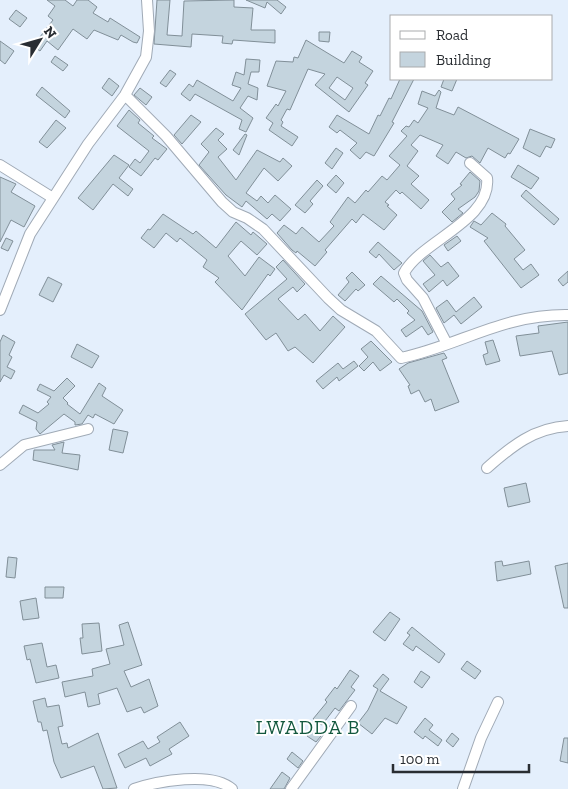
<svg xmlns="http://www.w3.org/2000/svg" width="568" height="789" font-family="'Zilla Slab',serif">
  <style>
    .building { fill: #c4d4de; stroke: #818f98; fill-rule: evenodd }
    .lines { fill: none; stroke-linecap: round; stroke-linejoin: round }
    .street-casing { stroke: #a0aab6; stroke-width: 12 }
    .street { stroke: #fff; stroke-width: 10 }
    .labels { text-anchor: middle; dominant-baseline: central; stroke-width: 4; stroke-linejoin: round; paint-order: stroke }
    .quarter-label { font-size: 20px; letter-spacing: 1px; fill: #13583e; stroke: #fff }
  </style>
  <rect width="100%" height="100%" fill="#e4effc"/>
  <path class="building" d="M47 0H65L73 6 77 0H88L97 7 93 13 108 22 110 18 140 37 137 43 133 42 121 35 118 40 94 30 87 39 73 29 58 50 47 41 40 51 33 46 53 20 48 16 55 6Z
    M157 0H170L167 35 182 36 184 1 234 0V7L253 8 251 30H275V43L233 40 232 44 222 43 223 36 192 34 191 47 154 44Z
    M246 0H277L286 7 281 14 267 2 265 8Z
    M16 10 27 18 20 27 9 19Z
    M319 32H330L329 42 319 41Z
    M306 40 344 63 352 51 362 57 359 62 373 71 365 83 368 85 349 112 315 85 325 74 308 69 290 110 287 109 281 120 283 122 281 126 298 137 292 146 269 130 273 123 266 118 276 104 278 106 286 91 267 86 276 61 293 62 294 57 298 58ZM337 77 353 88 345 100 329 88Z
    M0 41 14 51 5 64 0 60Z
    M55 56 68 65 63 71 51 62Z
    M246 59 260 60 259 72H251L248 84 258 88 257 100 248 96 240 108 253 118 246 132 239 129 242 120 195 94 190 101 181 94 189 84 193 87 197 80 233 101 241 88 232 85 236 72 244 75Z
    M170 70 176 74 166 87 160 83Z
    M109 78 119 86 112 96 102 88Z
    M400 79H414L392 122 394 123 374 156 366 152 360 159 350 150 357 143 340 130 337 133 329 127 337 115 369 134 378 115 380 116 389 98 391 99Z
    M444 79H457L452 91 441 87Z
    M42 87 70 111 65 118 36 95Z
    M140 88 152 97 146 105 134 95Z
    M439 90 441 92 436 108 454 115 458 107 519 139 510 154 508 153 505 158 488 148 480 163 472 156 466 158 456 152 448 164 436 156 443 145 420 135 411 145 418 151 407 166 419 176 411 184 429 200 421 209 402 192 400 194 396 190 385 202 389 205 387 206 397 215 384 230 363 214 356 223 352 219 325 250 327 252 315 266 297 251 296 253 292 250 277 233 284 225 296 234 302 227 319 242 334 226 330 222 348 197 355 203 366 190 368 192 382 176 387 180 400 165 389 156 407 136 401 131 406 126 409 127 414 120 418 123 428 108 418 104 422 91 435 96Z
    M129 110 140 120 138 123 154 136 152 138 167 149 158 160 155 158 141 176 129 167 135 159 140 163 149 151 117 126Z
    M191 115 201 122 182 144 174 135Z
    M56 120 66 128 47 148 39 142Z
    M216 128 224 134 218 140 227 149 218 157 236 180 257 150 280 162 283 158 292 166 278 181 264 168 246 193 257 201 261 196 268 203 275 195 291 209 280 221 272 214 267 219 246 201 242 207 226 195 199 165 209 152 201 144Z
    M530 129 555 139 551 148 546 146 540 157 523 148Z
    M245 134 247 135 239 155 233 150Z
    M336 148 343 153 332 169 325 163Z
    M114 155 129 165 119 178 133 189 128 196 113 184 93 210 78 198Z
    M518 165 539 178 531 189 511 177Z
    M470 172 480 181 479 191 475 197 458 209 463 213 452 222 442 212 455 199 451 194 462 185 460 184Z
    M336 175 344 183 336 193 327 185Z
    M0 177 16 184 11 192 35 206 24 227 11 220 0 242Z
    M317 180 323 186 310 201 313 204 305 213 295 205Z
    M526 190 559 219 554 225 521 196Z
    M492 213 506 224 505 226 525 250 514 259 523 270 531 264 539 275 521 288 484 241 488 238 470 227 474 221 481 225Z
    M163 214 193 234 196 231 216 248 236 222 251 235 253 232 267 244 257 255 241 241 228 256 245 276 259 257 275 269 270 276 268 274 242 310 215 282 219 278 203 267 207 260 180 238 177 242 166 233 154 248 141 238 148 229 150 230Z
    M457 236 461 241 448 251 444 245Z
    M6 238 13 241 8 251 1 248Z
    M378 242 402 263 394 270 379 254 376 258 369 252Z
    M430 255 441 267 448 262 459 276 447 286 443 280 429 292 423 284 435 275 423 261Z
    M283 260 305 284 297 292 293 287 278 299 298 320 305 314 320 331 333 316 345 327 313 363 295 347 288 351 276 333 266 340 245 314 287 279 276 267Z
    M568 271V282L563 286 558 280Z
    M352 272 365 285 358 291 356 289 345 301 338 295 349 282 346 278Z
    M381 276 422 311 433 332 428 335 422 326 406 337 401 330 415 320 407 313 409 311 397 299 394 302 373 284Z
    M48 277 62 284 53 302 39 295Z
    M474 297 482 307 461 324 454 315 444 323 436 308 447 300 456 312Z
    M568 322V373L559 375 552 351 520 356 516 336 539 333 538 326Z
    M3 335 15 342 9 355 12 357 7 367 15 371 11 379 4 375 0 382V342Z
    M493 340 500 361 486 365 483 355 488 353 485 342Z
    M371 341 392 362 380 371 373 362 364 371 359 366 368 357 361 349Z
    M77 344 99 356 92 368 71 357Z
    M444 353 447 358 442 360 459 402 435 411 431 399 425 402 419 390 411 394 408 386 410 385 399 369 408 363Z
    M354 361 358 366 339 381 337 377 323 389 316 381 338 363 343 369Z
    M67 378 75 386 63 398 68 403 67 404 80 414 99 383 106 388 102 396 123 410 114 424 95 414 93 418 88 415 82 424 75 425V422L64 414 40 434 36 429 37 422 19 413 23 405 38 413 49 404 47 402 51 397 37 390 40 384 54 391Z
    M113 429 128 432 123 453 109 450Z
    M64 442 62 453 80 455 78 470 33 460 34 450H55L52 445Z
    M526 483 530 502 508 507 504 488Z
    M8 557 17 558 15 578 6 577Z
    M502 561 503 566 529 561 531 574 497 581 495 562Z
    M568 563V608H564L555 566Z
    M45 587H64L63 598H45Z
    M36 598 39 618 23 620 20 601Z
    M390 612 400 619 385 641 373 632Z
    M128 622 142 665 124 671 131 687 149 679 158 706 144 713 141 707 127 712 117 688 98 694 100 704 88 707 85 692 65 697 62 682 93 676 92 669 110 664 106 649 124 645 119 625Z
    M99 623 102 651 82 654 80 638H83L82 624Z
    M412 627 445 654 439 663 416 646 413 651 403 644 410 635 407 633Z
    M42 643 47 667 56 665 59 678 36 683 30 659 27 660 24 646Z
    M467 661 481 671 475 679 461 669Z
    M350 670 359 676 351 687 355 690 339 711 335 708 322 725 313 719 327 702 325 700 335 687 337 689Z
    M421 671 430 677 422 688 414 682Z
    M383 674 389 679 380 691 407 707 397 724 385 718 372 734 358 723 368 710 378 689 373 686Z
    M45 698 47 707 59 705 63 726 58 727 62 744 67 743 68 748 98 733 117 788 103 789 94 766 61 778 54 762 47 730 43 731 41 722H38L33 701Z
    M425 718 433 725 429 730 442 740 438 746 425 736 423 739 414 732Z
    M180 722 189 736 169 749 172 754 150 766 146 758 125 768 118 754 143 741 148 749 160 742 157 737Z
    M311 729 321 736 316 742 307 736Z
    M452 733 459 739 453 747 446 741Z
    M564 738H568V763L560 761Z
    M292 752 303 761 298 768 287 759Z
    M282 772 290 778 284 789H270Z"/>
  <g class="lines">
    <defs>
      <path id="street" d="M125 95 166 136 222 202 233 212 247 218 263 229 328 298 341 310 376 331 401 358C461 345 503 314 568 315
        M0 165 53 198
        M0 310 30 234 88 144 125 95 146 57 149 31 147 0
        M447 344 423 298 407 280 404 273C421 241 492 220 487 178L470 163
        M0 465 24 445 88 429
        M487 468C512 446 534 428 568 426
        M134 789C158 781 212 771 232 789
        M291 789 351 706
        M463 789 481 738 498 702"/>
    </defs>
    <use href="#street" class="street-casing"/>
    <use href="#street" class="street"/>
  </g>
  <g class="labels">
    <g class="quarter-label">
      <text x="308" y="727">LWADDA B</text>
    </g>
  </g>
  <rect x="390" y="15" width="162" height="65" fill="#ffffff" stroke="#a9abad"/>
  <rect x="400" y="31" width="25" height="8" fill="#ffffff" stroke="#a9abad"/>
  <text x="436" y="40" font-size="15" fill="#292d32">Road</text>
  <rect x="400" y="52" width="25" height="15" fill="#c4d4de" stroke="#a9abad"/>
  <text x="436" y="65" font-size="15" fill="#292d32">Building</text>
  <g transform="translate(40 40) rotate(53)" stroke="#ffffff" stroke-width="4" paint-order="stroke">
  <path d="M0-4L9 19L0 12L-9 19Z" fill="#292d32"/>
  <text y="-8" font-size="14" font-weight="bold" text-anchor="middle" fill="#292d32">N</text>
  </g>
  <path d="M393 764v8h136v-8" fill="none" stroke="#292d32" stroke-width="2.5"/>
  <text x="400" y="764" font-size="15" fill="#292d32" stroke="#ffffff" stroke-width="4" paint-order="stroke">100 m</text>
</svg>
